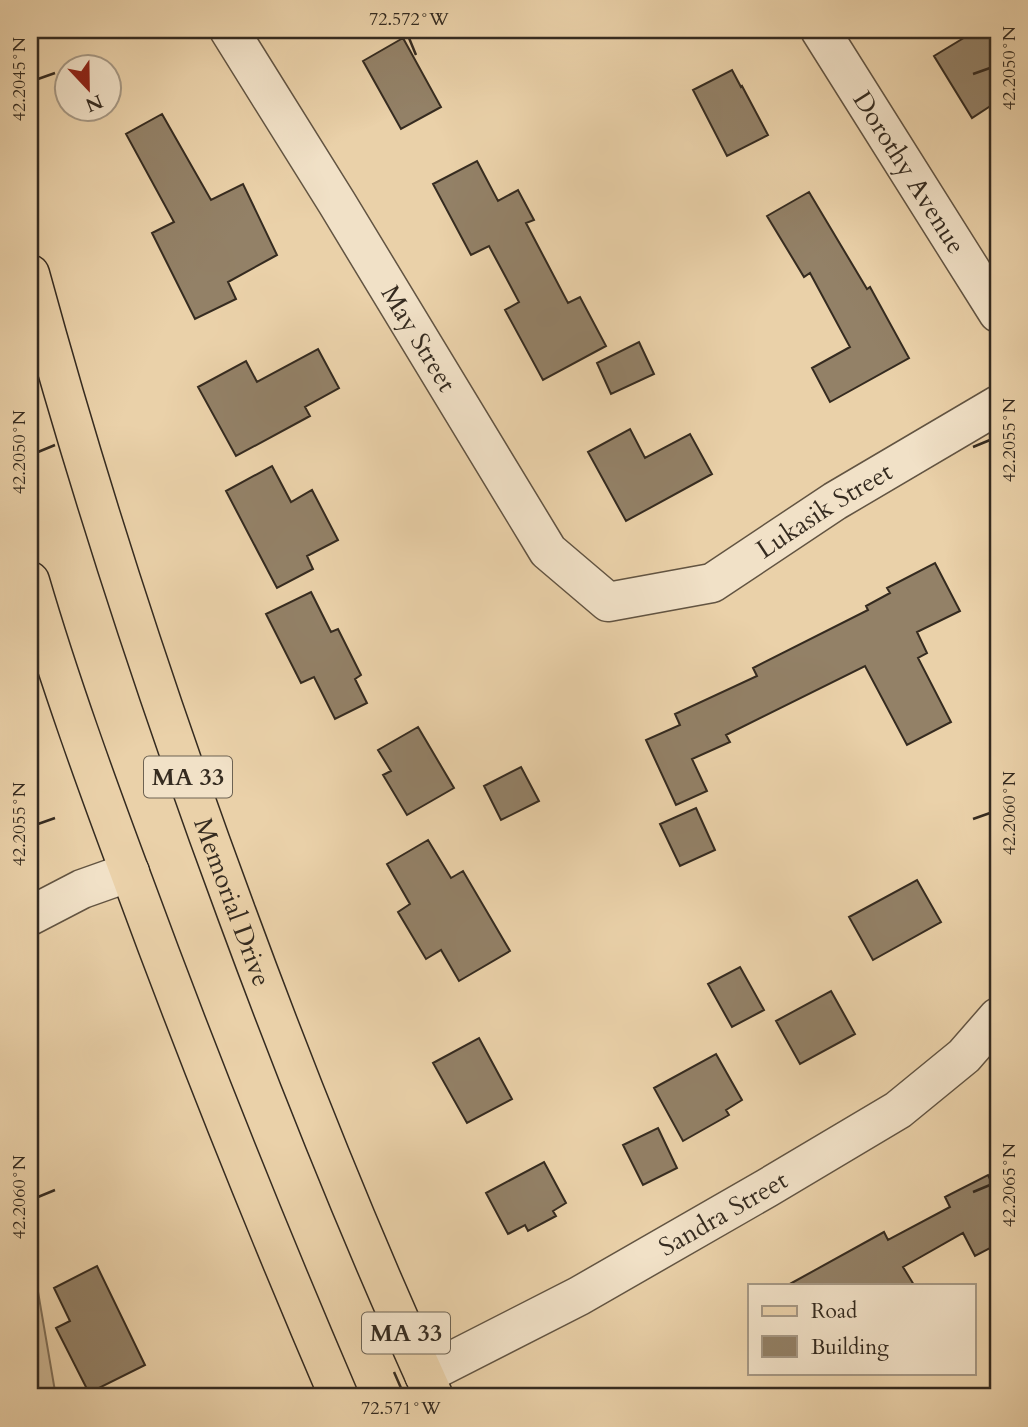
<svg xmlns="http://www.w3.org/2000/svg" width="1028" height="1427" font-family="Cardo,serif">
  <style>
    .green { fill: #cbb592; stroke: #807059; stroke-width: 2 }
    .building { fill: #938167; stroke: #352b20; stroke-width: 2 }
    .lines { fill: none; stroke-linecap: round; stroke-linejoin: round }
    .minor-casing { stroke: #625442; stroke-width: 41 }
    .major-casing { stroke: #352b20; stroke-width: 41 }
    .minor { stroke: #f1e1c7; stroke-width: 38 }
    .major { stroke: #ead1a9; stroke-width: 38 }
    .ticks { fill: none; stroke: #352b20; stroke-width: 2.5 }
    .labels { text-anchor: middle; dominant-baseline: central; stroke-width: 7; stroke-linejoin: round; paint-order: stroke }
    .shield { fill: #f1e1c7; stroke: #6d6252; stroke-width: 2 }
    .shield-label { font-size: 24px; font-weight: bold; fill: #352b20 }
    .street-label { font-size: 26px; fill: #352b20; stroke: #f1e1c7 }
    .neatline { fill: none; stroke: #352b20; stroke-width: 2.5 }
    .ticks-label { font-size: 18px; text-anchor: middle; fill: #352b20 }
  </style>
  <rect width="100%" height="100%" fill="#ead1a9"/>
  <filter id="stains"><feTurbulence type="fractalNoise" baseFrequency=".00286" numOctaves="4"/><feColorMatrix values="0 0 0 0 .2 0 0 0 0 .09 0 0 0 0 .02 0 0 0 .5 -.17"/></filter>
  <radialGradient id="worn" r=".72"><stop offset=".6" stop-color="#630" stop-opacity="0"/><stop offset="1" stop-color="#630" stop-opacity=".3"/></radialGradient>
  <path class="green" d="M30 1278 36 1280 56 1397H30Z"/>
  <path class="building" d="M977 30H987L998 49V101L972 118 934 56Z
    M403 38 441 107 401 129 363 61Z
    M732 70 741 87 742 86 768 135 727 156 693 90Z
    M162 114 211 200 243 184 277 255 228 282 236 299 195 319 152 233 174 222 126 134Z
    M477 161 498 201 518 190 534 220 526 223 568 303 580 297 606 346 543 380 505 310 519 302 489 246 471 255 433 184Z
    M809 192 867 289 870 287 909 358 830 402 812 368 850 347 810 273 804 277 767 216Z
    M639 342 654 374 611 394 597 363Z
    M318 349 339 388 305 407 310 416 236 456 198 387 246 361 257 382Z
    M630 429 645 458 690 434 712 474 626 521 588 452Z
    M272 466 291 502 312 490 338 540 307 556 313 569 277 588 226 491Z
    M935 563 960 611 917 632 927 653 918 658 951 722 907 745 865 666 726 735 730 742 692 759 707 791 676 805 646 740 680 725 675 714 757 676 753 668 868 610 866 606 890 593 887 588Z
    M311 592 331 632 338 629 361 675 355 679 367 703 335 719 314 677 301 683 266 614Z
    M418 727 454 788 407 815 383 775 391 771 378 750Z
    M521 767 539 801 501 820 484 786Z
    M696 808 715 850 680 866 660 824Z
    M428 840 451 878 463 871 510 951 459 981 441 950 426 959 398 912 410 904 387 864Z
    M917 880 941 922 873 960 849 917Z
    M740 967 764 1010 732 1027 708 984Z
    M831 991 855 1034 800 1064 776 1021Z
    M479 1038 512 1099 467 1123 433 1063Z
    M716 1054 742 1100 726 1110 729 1115 683 1141 654 1088Z
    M658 1128 677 1168 643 1185 623 1145Z
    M544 1162 566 1203 553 1211 556 1216 528 1231 525 1225 508 1234 486 1193Z
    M988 1175 998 1195V1244L975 1256 963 1233 903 1267 914 1285H788L884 1232 888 1240 950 1207 945 1197Z
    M97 1266 145 1365 89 1393 56 1328 70 1321 54 1288Z"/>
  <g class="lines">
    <defs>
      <g id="minor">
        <path id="s1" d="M229 30 337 203 548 551 608 602 712 583 835 501 998 405"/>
        <path id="s2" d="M820 30 998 313"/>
        <path d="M30 916 82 889 130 872"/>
        <path id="s3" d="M424 1375 579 1296 767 1188 898 1110 964 1056 998 1017"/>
      </g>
      <g id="major">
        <path id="s4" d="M30 274C89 490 159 704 237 914 297 1077 362 1239 434 1397"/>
        <path d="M30 581C60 683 96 782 133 881 197 1055 266 1227 339 1397"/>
      </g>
    </defs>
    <use href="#minor" class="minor-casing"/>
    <use href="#major" class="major-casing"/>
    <use href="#minor" class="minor"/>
    <use href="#major" class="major"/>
  </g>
  <path class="ticks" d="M409 38 416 55M973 74 990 68M38 79 55 73M973 447 990 440M38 452 55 445M973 819 990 813M38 824 55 818M973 1192 990 1185M38 1197 55 1190M394 1372 401 1388"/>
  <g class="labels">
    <g class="shield">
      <rect x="144" y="756.5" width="88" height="41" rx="5"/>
      <rect x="362" y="1312.5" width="88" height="41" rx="5"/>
    </g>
    <g class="shield-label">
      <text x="188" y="777">MA 33</text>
      <text x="406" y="1333">MA 33</text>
    </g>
    <g class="street-label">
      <text stroke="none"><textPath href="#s2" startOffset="168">Dorothy Avenue</textPath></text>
      <text stroke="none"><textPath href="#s1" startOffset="362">May Street</textPath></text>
      <text stroke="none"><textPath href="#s1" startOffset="929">Lukasik Street</textPath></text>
      <text stroke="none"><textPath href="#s4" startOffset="660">Memorial Drive</textPath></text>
      <text stroke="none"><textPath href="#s3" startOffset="340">Sandra Street</textPath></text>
    </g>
  </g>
  <rect width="1028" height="1427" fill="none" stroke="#ead1a9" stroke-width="77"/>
  <rect x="748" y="1284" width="228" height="91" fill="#f1e1c7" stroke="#a69884" stroke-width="2"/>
  <rect x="762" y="1306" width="35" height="10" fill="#ead1a9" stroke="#a69884" stroke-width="2"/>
  <text x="811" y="1318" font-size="21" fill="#352b20">Road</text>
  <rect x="762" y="1336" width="35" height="21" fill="#938167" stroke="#a69884" stroke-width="2"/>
  <text x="811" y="1354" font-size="21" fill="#352b20">Building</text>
  <g transform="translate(88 88) rotate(158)"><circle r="33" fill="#f1e1c7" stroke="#a69884" stroke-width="2"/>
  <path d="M0-5L12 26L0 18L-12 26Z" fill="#8f2418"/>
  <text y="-10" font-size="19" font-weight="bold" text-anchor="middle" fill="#352b20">N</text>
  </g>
  <rect x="38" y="38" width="952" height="1350" class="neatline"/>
  <g class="ticks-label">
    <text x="409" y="25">72.572°W</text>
    <text transform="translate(1009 68) rotate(-90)" y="6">42.2050°N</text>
    <text transform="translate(19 79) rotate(-90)" y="6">42.2045°N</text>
    <text transform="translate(1009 440) rotate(-90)" y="6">42.2055°N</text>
    <text transform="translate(19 452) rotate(-90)" y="6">42.2050°N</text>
    <text transform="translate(1009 813) rotate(-90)" y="6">42.2060°N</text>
    <text transform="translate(19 824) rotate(-90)" y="6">42.2055°N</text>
    <text transform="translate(1009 1185) rotate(-90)" y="6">42.2065°N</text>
    <text transform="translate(19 1197) rotate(-90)" y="6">42.2060°N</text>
    <text x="401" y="1414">72.571°W</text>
  </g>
  <rect width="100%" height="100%" filter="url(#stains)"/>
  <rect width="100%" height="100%" fill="url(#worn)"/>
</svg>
